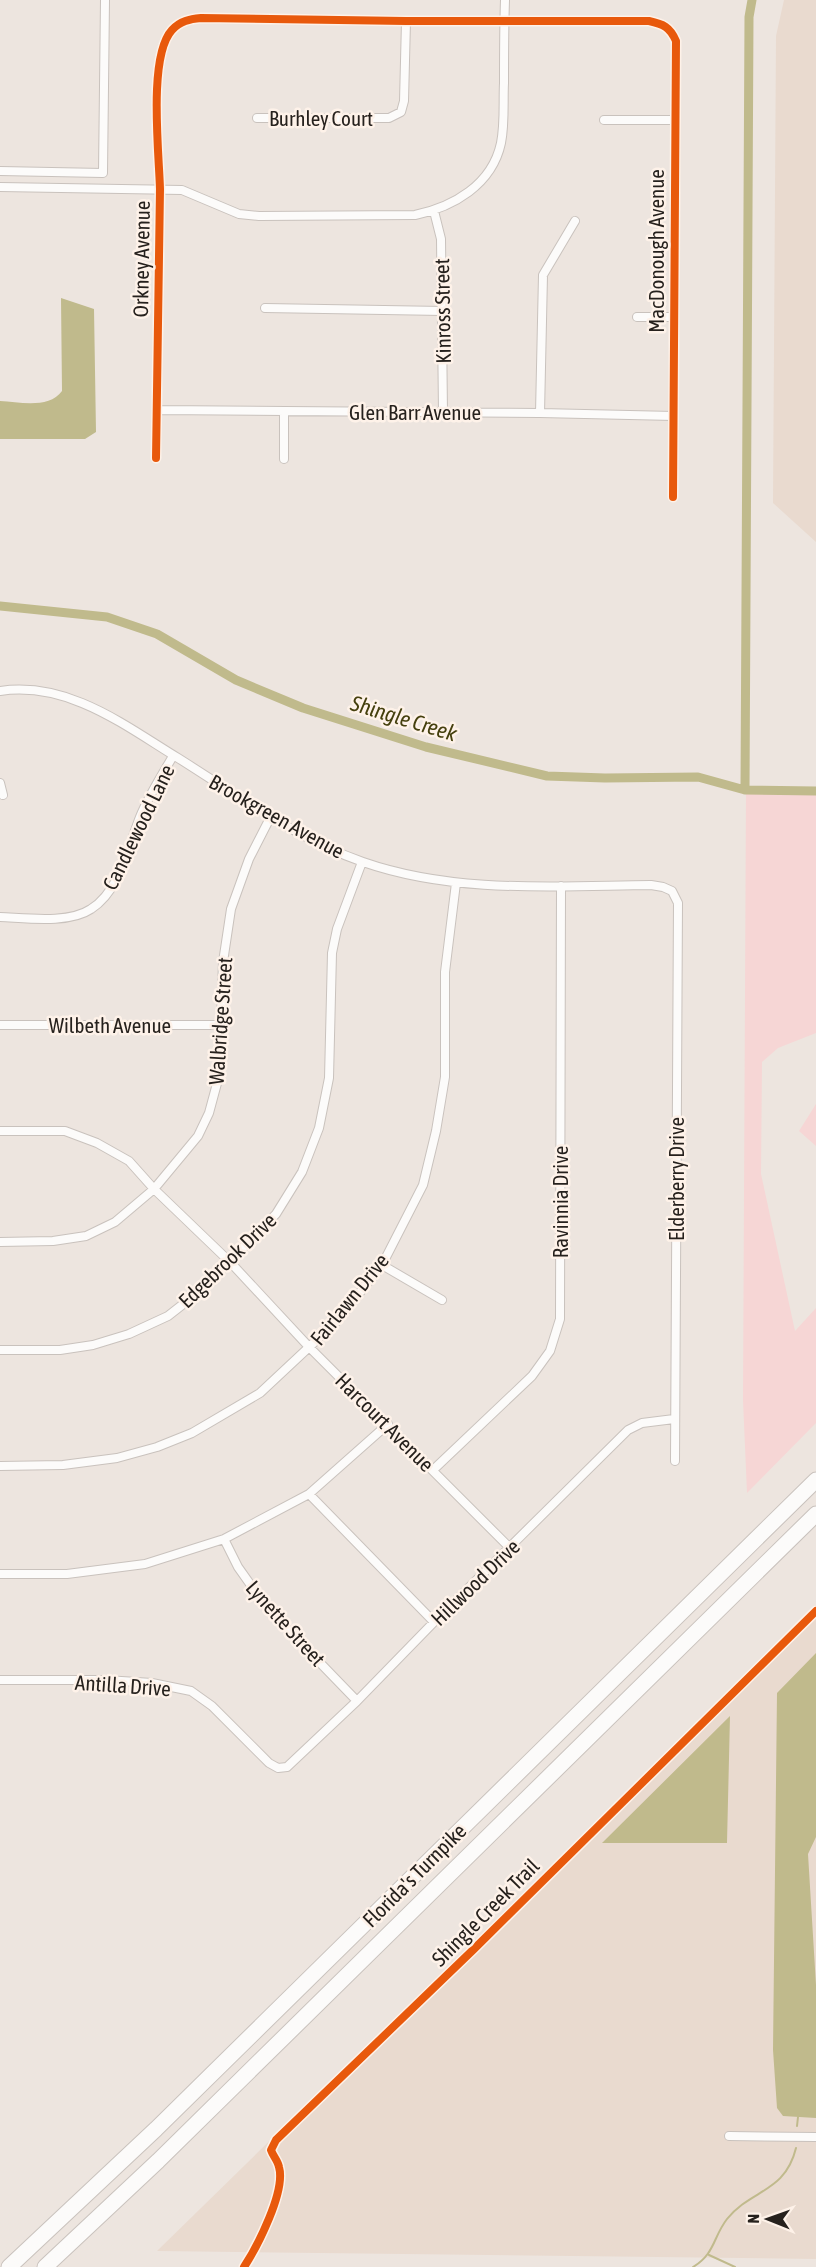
<svg xmlns="http://www.w3.org/2000/svg" width="816" height="2267" font-family="'Asap Condensed',sans-serif">
  <style>
    .built { fill: #e9dacf }
    .green { fill: #f6d6d5 }
    .water { fill: #c0ba8c }
    .lines { fill: none; stroke-linecap: round; stroke-linejoin: round }
    .stream { stroke: #c0ba8c; stroke-width: 2 }
    .canal { stroke: #c0ba8c; stroke-width: 9 }
    .street-casing { stroke: #c9c2bd; stroke-width: 10 }
    .highway-casing { stroke: #c9c2bd; stroke-width: 17 }
    .street { stroke: #fcfbfa; stroke-width: 8 }
    .highway { stroke: #fcfbfa; stroke-width: 15 }
    .cycleway-casing { stroke: #fef2e9; stroke-width: 11 }
    .cycleway { stroke: #e8590c; stroke-width: 8 }
    .labels { text-anchor: middle; dominant-baseline: central; stroke-width: 5; stroke-linejoin: round; paint-order: stroke }
    .street-label { font-size: 21px; fill: #26211d; stroke: #fef2e9 }
    .water-label { font-size: 22px; font-style: italic; fill: #45400e; stroke: #fef2e9 }
  </style>
  <rect width="100%" height="100%" fill="#ede5df"/>
  <path class="built" d="M784 0H816V542L773 503 776 36Z
    M816 1605V2259L157 2251 616 1802Z"/>
  <path class="green" d="M746 789 816 791V1033L778 1048 762 1062 761 1174 795 1331 816 1308V1423L747 1493 743 1400Z
    M816 1104V1146L799 1131Z"/>
  <path class="water" d="M61 298 94 309 96 432 85 439H0V401C20 402 49 409 62 391Z
    M816 1653V1837L808 1854 816 1985V2118L783 2116 777 2108 773 2050 777 1693Z
    M730 1716 727 1843H602Z"/>
  <g class="lines">
    <path class="stream" d="M797 2126 798 2117
      M709 2255 735 2267
      M693 2267C715 2254 713 2237 727 2219 751 2189 785 2193 796 2148"/>
    <path class="canal" d="M0 606 107 617 157 634 236 680 303 708 426 747 547 776 605 778 698 777 745 790 816 791
      M745 790 749 17 752 0"/>
    <defs>
      <path id="street" d="M257 118H389L401 112 404 101 406 21
        M604 120H675
        M0 171 103 173 105 0
        M0 187 182 190 239 214 259 216 415 215C453 207 492 185 501 143 505 123 503 102 504 83 504 55 504 28 505 0
        M434 211 441 239 443 412
        M265 308 443 311
        M637 317H673
        M157 410 540 413 674 416
        M540 413 543 275 575 221
        M156 458 160 189C159 153 148 56 172 30 180 21 190 19 201 18L406 21H649C663 24 670 27 676 41L673 497
        M284 459V412
        M0 691C68 681 124 725 178 758 237 795 297 839 363 862 455 894 555 886 651 885L663 887 672 891 678 903 675 1461
        M0 783 3 795
        M0 917C26 918 69 924 91 909 120 891 128 847 140 817 149 795 162 775 173 756
        M0 1025H221
        M0 1131H65L97 1143 129 1161 154 1189 231 1263 310 1348 510 1548
        M0 1242 53 1241 86 1236 115 1222 154 1189 198 1136 209 1113 219 1076 223 962 231 909 249 859 271 816
        M382 1265 442 1300
        M0 1350H60L93 1345 129 1334 168 1316 205 1287 276 1214 302 1172 319 1128 329 1078 332 953 337 929 362 862
        M0 1466 63 1465 117 1458 157 1447 192 1433 260 1393 337 1321 382 1265 423 1185 436 1131 445 1077V972L456 883
        M433 1470 532 1376 550 1351 560 1319 561 886
        M309 1494 434 1622
        M224 1539 238 1567 267 1608 357 1701
        M0 1574H67L145 1564 224 1539 309 1494 388 1424
        M0 1680H106L152 1683 191 1691 212 1706 269 1763 278 1768 287 1767 357 1701 434 1622 628 1430 642 1423 674 1419
        M729 2136 816 2137"/>
      <path id="highway" d="M9 2267 156 2129 816 1480
        M45 2267 158 2161 816 1514"/>
    </defs>
    <use href="#street" class="street-casing"/>
    <use href="#highway" class="highway-casing"/>
    <use href="#street" class="street"/>
    <use href="#highway" class="highway"/>
    <defs>
      <path id="cycleway" d="M156 458 160 189C159 153 148 56 172 30 180 21 190 19 201 18L406 21H649C663 24 670 27 676 41L673 497
        M244 2267C257 2247 286 2191 279 2167 278 2161 273 2156 271 2150L276 2140 474 1949 816 1611"/>
    </defs>
    <use href="#cycleway" class="cycleway-casing"/>
    <use href="#cycleway" class="cycleway"/>
  </g>
  <g class="labels">
    <g class="street-label">
      <text x="321" y="118">Burhley Court</text>
      <text transform="translate(656 251) rotate(-90)">MacDonough Avenue</text>
      <text transform="translate(141 259) rotate(-89)">Orkney Avenue</text>
      <text transform="translate(442 311) rotate(-91)">Kinross Street</text>
      <text x="415" y="412">Glen Barr Avenue</text>
      <text transform="translate(277 816) rotate(29)">Brookgreen Avenue</text>
      <text transform="translate(138 827) rotate(-64)">Candlewood Lane</text>
      <text transform="translate(220 1021) rotate(-86)">Walbridge Street</text>
      <text x="110" y="1025">Wilbeth Avenue</text>
      <text transform="translate(676 1179) rotate(-90)">Elderberry Drive</text>
      <text transform="translate(560 1202) rotate(-90)">Ravinnia Drive</text>
      <text transform="translate(227 1260) rotate(-44)">Edgebrook Drive</text>
      <text transform="translate(349 1299) rotate(-51)">Fairlawn Drive</text>
      <text transform="translate(385 1422) rotate(45)">Harcourt Avenue</text>
      <text transform="translate(475 1582) rotate(-44)">Hillwood Drive</text>
      <text transform="translate(286 1623) rotate(48)">Lynette Street</text>
      <text transform="translate(123 1685) rotate(4)">Antilla Drive</text>
      <text transform="translate(414 1875) rotate(-45)">Florida's Turnpike</text>
      <text transform="translate(485 1912) rotate(-45)">Shingle Creek Trail</text>
    </g>
    <g class="water-label">
      <text transform="translate(404 718) rotate(17)">Shingle Creek</text>
    </g>
  </g>
  <g transform="translate(768 2219) rotate(271)" stroke="#fef2e9" stroke-width="4.5" paint-order="stroke">
  <path d="M0-4.5L10 22L0 15L-10 22Z" fill="#26211d"/>
  <text y="-9" font-size="16" font-weight="bold" text-anchor="middle" fill="#26211d">N</text>
  </g>
</svg>
